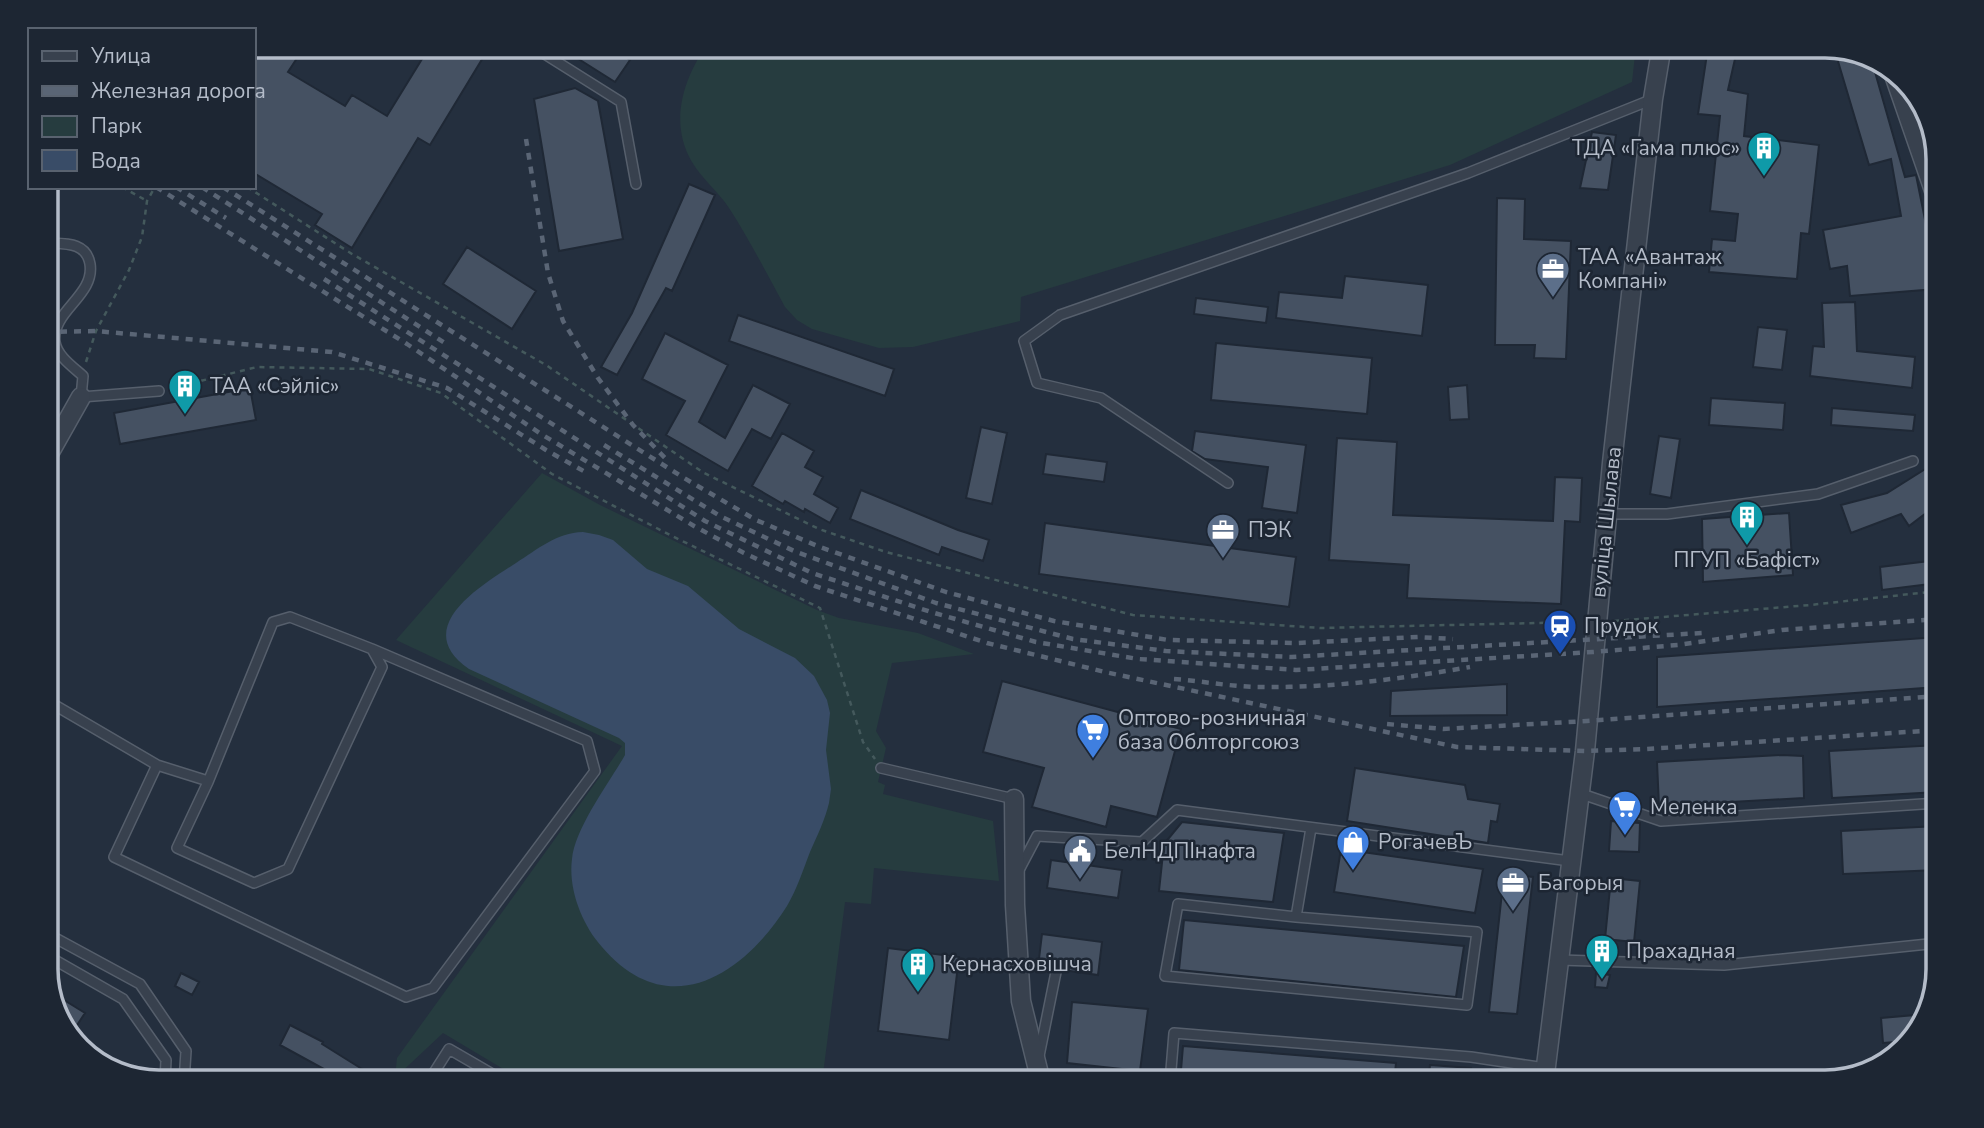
<svg xmlns="http://www.w3.org/2000/svg" width="1984" height="1128" font-family="'Nunito Sans',sans-serif">
  <style>
    .green { fill: #263c3f }
    .water { fill: #394c67 }
    .building { fill: #455162; stroke: #1f2835; stroke-width: 2 }
    .lines { fill: none; stroke-linecap: round; stroke-linejoin: round }
    .service-casing { stroke: #565f6c; stroke-width: 12 }
    .minor-casing { stroke: #565f6c; stroke-width: 21 }
    .path { stroke: #44595c; stroke-width: 2.5; stroke-dasharray: 5 5; stroke-linecap: butt }
    .service { stroke: #38414e; stroke-width: 9 }
    .minor { stroke: #38414e; stroke-width: 18 }
    .rail { stroke: #5a6575; stroke-width: 4.5; stroke-dasharray: 7 7; stroke-linecap: butt }
    .labels { text-anchor: middle; dominant-baseline: central; stroke-width: 5; stroke-linejoin: round; paint-order: stroke }
    .poi-label { font-size: 21px; fill: #b4bcc9; stroke: #1d2633; text-anchor: start }
    .street-label { font-size: 21px; fill: #b4bcc9; stroke: #1d2633 }
    .rim { fill: none; stroke: #b4bcc9; stroke-width: 3.5 }
  </style>
  <rect width="100%" height="100%" fill="#242f3e"/>
  <path class="green" d="M706 46V45L1636 46 1632 82 1450 165 1021 297 1020 321 913 347 879 348 812 329 797 320 785 307C767 274 749 239 729 208 718 191 701 178 692 162 669 123 683 80 706 46Z
    M542 473 600 505 817 610 839 618 918 633 974 654 892 663 876 731 886 748 878 782 885 785 883 794 993 821 999 881 874 868 871 904 845 902 822 1082H525L443 1033 395 1078 397 1058 622 746 396 640Z"/>
  <path class="water" d="M583 532 599 535 613 540 647 569 688 586 739 629 795 658 814 676 827 700 830 713 826 750 831 789 829 803C825 820 817 836 810 852 803 870 797 889 787 906 743 976 668 1024 602 947 582 925 568 889 572 859 575 828 609 783 625 755V743L619 738 469 669C409 628 482 585 516 563 538 549 556 533 583 532Z"/>
  <path class="building" d="M254 46H305L288 72 345 106 352 95 387 116 430 46H466L484 56 430 145 418 138 352 248 315 225 322 214 254 173Z
    M558 46H608L630 60 615 82Z
    M1708 47 1737 50 1728 90 1748 94 1744 136 1819 145 1809 234 1801 233 1797 279 1709 272 1712 239 1735 241 1738 214 1710 211 1720 116 1698 114Z
    M1834 48 1871 58 1905 177 1916 175 1934 264 1936 289 1850 296 1847 266 1830 269 1823 230 1901 216 1891 159 1869 165Z
    M575 88 598 101 623 239 559 251 534 99Z
    M1592 132 1616 135 1608 190 1580 188Z
    M689 184 715 195 672 291 666 288 617 375 601 367 632 313Z
    M1497 198 1525 199 1524 239 1571 241 1566 359 1534 358 1535 345H1495Z
    M467 247 536 291 512 329 443 284Z
    M1345 276 1428 285 1422 336 1276 318 1279 292 1342 298Z
    M1196 298 1268 307 1266 323 1194 314Z
    M1855 302 1857 351 1915 357 1912 388 1810 376 1813 346 1824 347 1822 303Z
    M738 315 894 369 885 396 729 341Z
    M1758 327 1787 330 1782 370 1753 367Z
    M665 333 728 365 699 422 725 438 753 385 790 404 771 439 752 429 728 471 666 435 685 401 642 379Z
    M1216 343 1372 358 1367 414 1211 400Z
    M1467 385 1469 419 1450 420 1448 387Z
    M250 388 256 420 120 444 114 413Z
    M1711 398 1785 403 1783 430 1709 425Z
    M1832 408 1915 415 1913 431 1831 425Z
    M981 427 1007 433 992 504 966 498Z
    M1195 431 1306 445 1297 513 1262 508 1268 467 1205 459 1192 451Z
    M782 433 814 451 805 467 823 477 814 494 838 508 830 523 805 509 804 512 785 501 783 504 752 486Z
    M1659 436 1680 439 1671 498 1650 494Z
    M1337 438 1397 442 1393 515 1553 521 1555 477 1582 478 1580 522 1565 521 1561 604 1407 598 1409 565 1329 560Z
    M1046 454 1107 462 1104 482 1043 474Z
    M1938 461V504L1909 526 1901 514 1851 533 1841 505 1887 493Z
    M861 490 958 530 989 540 983 561 942 547 939 555 850 519Z
    M1789 513 1793 575 1703 582 1702 519Z
    M1045 523 1296 557 1289 607 1039 574Z
    M1938 560V583L1882 590 1880 567Z
    M1938 637V687L1657 707V657Z
    M1002 681 1181 729 1157 817 1111 806 1106 827 1032 807 1044 768 983 752Z
    M1507 684V715L1390 716 1391 691Z
    M1938 745V792L1832 798 1829 751Z
    M1782 755 1803 756 1804 798 1659 806 1657 762Z
    M1355 768 1465 785 1468 799 1500 804 1497 822 1491 821 1488 843 1347 821Z
    M1611 821 1640 823 1639 852 1609 851Z
    M1182 822 1284 833 1273 902 1159 891 1164 844Z
    M1938 826V870L1843 874 1841 831Z
    M1341 849 1483 869 1475 913 1334 892Z
    M1051 860 1122 870 1118 898 1047 888Z
    M1504 874 1533 877 1517 1014 1489 1012Z
    M1611 878 1640 881 1634 942 1605 939Z
    M1184 920 1464 946 1456 997 1179 970Z
    M1042 934 1102 942 1098 975 1063 970 1057 965 1050 968 1038 967Z
    M888 948 959 957 949 1040 878 1031Z
    M181 973 199 982 192 995 175 986Z
    M1596 973 1610 975 1607 988 1595 987Z
    M51 992 85 1013 70 1036 61 1026Z
    M1072 1002 1148 1009 1140 1071 1067 1063Z
    M1927 1014 1923 1025 1908 1041 1883 1043 1881 1018Z
    M290 1025 323 1042 322 1044 362 1069 354 1082H318L326 1070 280 1045Z
    M1183 1046 1396 1063 1394 1082H1180Z
    M1430 1065 1471 1068 1470 1082H1428Z"/>
  <g class="lines">
    <defs>
      <path id="service" d="M534 45 535 48 621 102 636 184
        M46 243C64 244 86 241 90 264 95 296 51 311 55 342 57 356 73 367 83 376L81 397 159 391
        M1228 483 1101 398 1037 383 1024 341 1060 315 1468 173 1653 99
        M1608 514H1667L1818 494 1913 461
        M290 617 372 649 382 667 288 869 254 883 177 848 208 782 273 622Z
        M46 700 157 765 208 781
        M157 765 114 857 406 997 433 988 595 771 587 741 372 649
        M881 768 1014 799
        M1579 793 1661 821 1938 803
        M1018 872 1037 836 1142 842 1177 810 1570 861
        M1296 917 1178 904 1165 976 1467 1005 1477 932 1296 917 1311 828
        M46 933 140 984 186 1051 184 1082
        M46 955 123 999 166 1060 165 1082
        M1559 960 1724 965 1938 943
        M1039 1056 1056 972
        M428 1082 449 1049 506 1082
        M1170 1082 1174 1033 1471 1057 1545 1068"/>
      <path id="minor" d="M1893 72 1938 202
        M46 459 81 397
        M1014 799 1015 905 1021 1001 1041 1082
        M1544 1082 1585 751 1612 463 1653 99 1662 45"/>
    </defs>
    <use href="#service" class="service-casing"/>
    <use href="#minor" class="minor-casing"/>
    <path class="path" d="M122 187 147 201
      M247 187 352 254 546 365 704 473 819 529 886 552 1133 615 1320 628 1579 622
      M86 362 96 331 129 270 142 237 147 201 155 187
      M172 388 257 367 369 369 441 393 552 474 672 536 820 608 863 742 875 759
      M1614 621 1810 605 1938 591"/>
    <use href="#service" class="service"/>
    <use href="#minor" class="minor"/>
    <path class="rail" d="M526 139 548 273 563 321 598 378 633 425 667 460
      M156 187 407 344 541 434 694 526 744 553 815 586 987 643 1105 672 1457 747 1585 751 1647 749 1938 730
      M176 187 226 218
      M202 187 448 345
      M223 187 684 478 756 520 820 547 946 592 1054 621 1168 640 1297 643 1418 637 1453 639
      M324 279 705 521 812 573 931 612 1036 642 1138 659 1296 670 1593 652 1678 645 1782 630 1938 619
      M46 332 96 331 332 352 447 388 546 450 587 473
      M604 445 720 516 794 551 936 603 1073 639 1166 651 1291 657 1702 633
      M1174 679C1203 681 1232 687 1261 687 1331 688 1401 679 1470 667
      M1387 724 1443 729 1587 721 1938 696"/>
  </g>
  <defs>
    <symbol id="building-pin" viewBox="-11 -11 22 30"><path d="M0 17L-7.5 6A9.5 9.5 0 1 1 7.5 6Z" fill="#0f9aa8" stroke="#1d2633"/><path d="M-4-6H4V6H1V3H-1V6H-4ZM-2.5-4.3h1.7v1.8h-1.7ZM.8-4.3h1.7v1.8H.8ZM-2.5-1h1.7V.8h-1.7ZM.8-1h1.7V.8H.8Z" fill="#fff"/></symbol>
    <symbol id="office-pin" viewBox="-11 -11 22 30"><path d="M0 17L-7.5 6A9.5 9.5 0 1 1 7.5 6Z" fill="#5c6f8a" stroke="#1d2633"/><path d="M-6-3h4V-5.5h4V-3h4V5H-6ZM-1-4.5V-3h2v-1.5ZM-6 0V1H6V0Z" fill="#fff"/></symbol>
    <symbol id="station-pin" viewBox="-11 -11 22 30"><path d="M0 17L-7.5 6A9.5 9.5 0 1 1 7.5 6Z" fill="#1a4fb4" stroke="#1d2633"/><path d="M-3-6H3Q5-6 5-4V2Q5 4 3 4L4.5 6H3L1.5 4h-3L-3 6H-4.5L-3 4Q-5 4-5 2V-4Q-5-6-3-6ZM-3.5-4v3h7v-3ZM-3.5 1v1.5H-2V1ZM2 1v1.5H3.5V1Z" fill="#fff"/></symbol>
    <symbol id="supermarket-pin" viewBox="-11 -11 22 30"><path d="M0 17L-7.5 6A9.5 9.5 0 1 1 7.5 6Z" fill="#3f7fe0" stroke="#1d2633"/><path d="M-6-5.5h2.5l.6 2H6L4.5 2H-2.5L-4.4-4H-6ZM-1.5 3.2a1.3 1.3 0 1 0 .1 0ZM3 3.2a1.3 1.3 0 1 0 .1 0Z" fill="#fff"/></symbol>
    <symbol id="shop-pin" viewBox="-11 -11 22 30"><path d="M0 17L-7.5 6A9.5 9.5 0 1 1 7.5 6Z" fill="#3f7fe0" stroke="#1d2633"/><path d="M-5-2.5h2.3a2.7 3.5 0 0 1 5.4 0H5L5.5 6h-11ZM-1.5-2.5h3a1.5 2.3 0 0 0-3 0Z" fill="#fff"/></symbol>
    <symbol id="civic-pin" viewBox="-11 -11 22 30"><path d="M0 17L-7.5 6A9.5 9.5 0 1 1 7.5 6Z" fill="#5c6f8a" stroke="#1d2633"/><path d="M-.6-6.5H3V-4.5H.6V-3L4-1V1h2V6H-6V1h2V-1L-.6-3ZM-1.2 2.5V6h2.4V2.5Z" fill="#fff"/></symbol>
  </defs>
  <g fill-rule="evenodd">
    <use href="#building-pin" x="1745" y="129" width="38" height="52"/>
    <use href="#office-pin" x="1534" y="250" width="38" height="52"/>
    <use href="#building-pin" x="166" y="367" width="38" height="52"/>
    <use href="#building-pin" x="1728" y="498" width="38" height="52"/>
    <use href="#office-pin" x="1204" y="511" width="38" height="52"/>
    <use href="#station-pin" x="1541" y="607" width="38" height="52"/>
    <use href="#supermarket-pin" x="1074" y="711" width="38" height="52"/>
    <use href="#supermarket-pin" x="1606" y="788" width="38" height="52"/>
    <use href="#shop-pin" x="1334" y="823" width="38" height="52"/>
    <use href="#civic-pin" x="1061" y="832" width="38" height="52"/>
    <use href="#office-pin" x="1494" y="864" width="38" height="52"/>
    <use href="#building-pin" x="1583" y="932" width="38" height="52"/>
    <use href="#building-pin" x="899" y="945" width="38" height="52"/>
  </g>
  <g class="labels">
    <g class="poi-label">
      <text x="1740" y="148" text-anchor="end">ТДА «Гама плюс»</text>
      <text x="1578" y="257">ТАА «Авантаж<tspan x="1578" dy="24">Компані»</tspan></text>
      <text x="210" y="386">ТАА «Сэйліс»</text>
      <text x="1248" y="530">ПЭК</text>
      <text x="1747" y="560" text-anchor="middle">ПГУП «Бафіст»</text>
      <text x="1584" y="626">Прудок</text>
      <text x="1118" y="718">Оптово-розничная<tspan x="1118" dy="24">база Облторгсоюз</tspan></text>
      <text x="1650" y="807">Меленка</text>
      <text x="1378" y="842">РогачевЪ</text>
      <text x="1104" y="851">БелНДПІнафта</text>
      <text x="1538" y="883">Багорыя</text>
      <text x="1626" y="951">Прахадная</text>
      <text x="942" y="964">Кернасховішча</text>
    </g>
    <g class="street-label">
      <text transform="translate(1606 522) rotate(-84)">вуліца Шылава</text>
    </g>
  </g>
  <path d="M0 0H1984V1128H0ZM159 58H1825A101 101 0 0 1 1926 159V969A101 101 0 0 1 1825 1070H159A101 101 0 0 1 58 969V159A101 101 0 0 1 159 58Z" fill="#1d2633" fill-rule="evenodd"/>
  <path class="rim" d="M159 58H1825A101 101 0 0 1 1926 159V969A101 101 0 0 1 1825 1070H159A101 101 0 0 1 58 969V159A101 101 0 0 1 159 58Z"/>
  <rect x="28" y="28" width="228" height="161" fill="#1d2633" stroke="#59626f" stroke-width="2"/>
  <rect x="42" y="51" width="35" height="10" fill="#38414e" stroke="#59626f" stroke-width="2"/>
  <text x="91" y="63" font-size="21" fill="#b4bcc9">Улица</text>
  <rect x="42" y="86" width="35" height="10" fill="#5a6575" stroke="#59626f" stroke-width="2"/>
  <text x="91" y="98" font-size="21" fill="#b4bcc9">Железная дорога</text>
  <rect x="42" y="116" width="35" height="21" fill="#263c3f" stroke="#59626f" stroke-width="2"/>
  <text x="91" y="133" font-size="21" fill="#b4bcc9">Парк</text>
  <rect x="42" y="150" width="35" height="21" fill="#394c67" stroke="#59626f" stroke-width="2"/>
  <text x="91" y="168" font-size="21" fill="#b4bcc9">Вода</text>
</svg>
